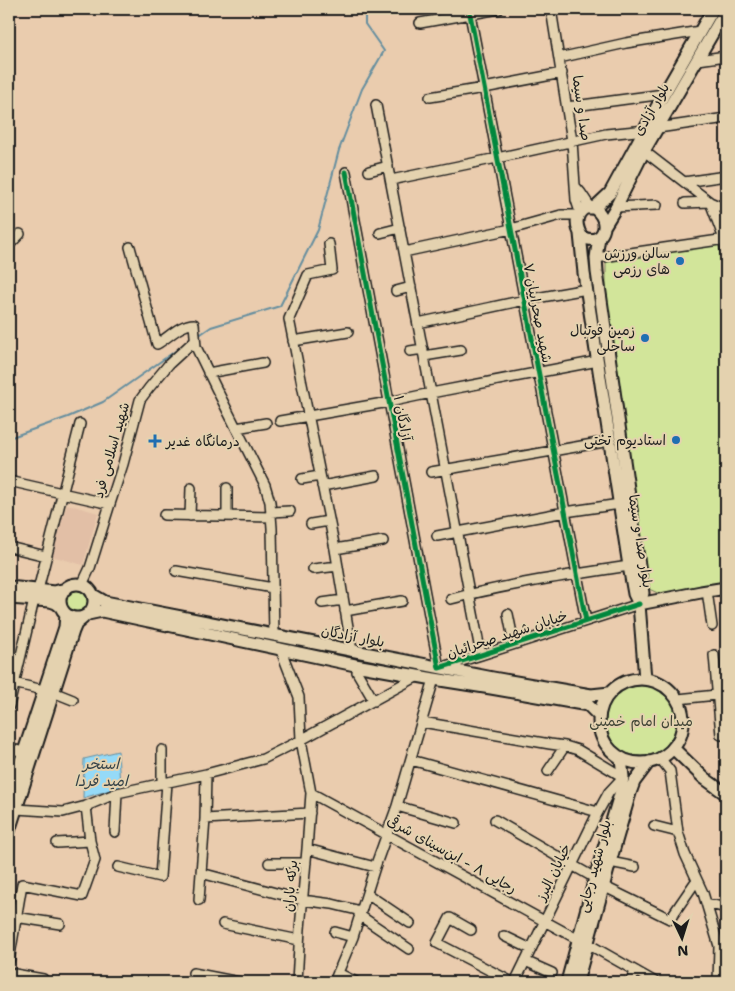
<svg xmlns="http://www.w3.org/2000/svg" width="735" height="991" font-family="'Shantell Sans','Playpen Sans Arabic',sans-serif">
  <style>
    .built { fill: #e2bfa6 }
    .green { fill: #d2e59a; stroke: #77805b }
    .water { fill: #95daf7; stroke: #658e9f }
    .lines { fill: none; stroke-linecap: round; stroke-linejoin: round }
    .stream { stroke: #658e9f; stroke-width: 2 }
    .minor-casing { stroke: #1c1c1c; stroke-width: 12 }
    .major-casing { stroke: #1c1c1c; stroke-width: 15 }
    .minor { stroke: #e4d2af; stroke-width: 9 }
    .major { stroke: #e4d2af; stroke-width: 11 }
    .cycleway-casing { stroke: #e4d2af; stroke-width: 8 }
    .cycleway { stroke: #00873e; stroke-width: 5 }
    .poi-dot { fill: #1f6fb2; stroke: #e4d2af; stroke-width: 2 }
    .labels { text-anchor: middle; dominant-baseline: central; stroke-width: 4; stroke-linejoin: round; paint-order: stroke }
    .street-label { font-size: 14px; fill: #1c1c1c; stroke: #e4d2af }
    .poi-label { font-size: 14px; fill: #1c1c1c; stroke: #e4d2af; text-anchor: end }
    .park-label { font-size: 14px; fill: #404435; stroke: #e4d2af }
    .water-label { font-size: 15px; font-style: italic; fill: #344248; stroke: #e4d2af }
  </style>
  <rect width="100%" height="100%" fill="#eaccae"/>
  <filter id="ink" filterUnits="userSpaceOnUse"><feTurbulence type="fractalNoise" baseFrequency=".02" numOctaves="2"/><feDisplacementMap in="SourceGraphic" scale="10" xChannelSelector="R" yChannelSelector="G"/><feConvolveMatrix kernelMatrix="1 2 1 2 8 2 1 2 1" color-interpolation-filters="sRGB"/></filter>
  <g filter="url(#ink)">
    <path class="built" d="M67 504 98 513 83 565 52 556Z"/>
    <path class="green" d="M719 245 726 304V587L660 594 649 589 645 574 606 305V260Z
      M65 601a13 13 0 1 1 26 0a13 13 0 1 1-26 0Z
      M606 721a35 35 0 1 1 70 0a35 35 0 1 1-70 0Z"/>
    <path class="water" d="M118 751 120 787 83 798 84 759Z"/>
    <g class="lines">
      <path class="stream" d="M198 336 211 327 280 306 318 230 339 150 362 89 384 51 365 24V9
        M9 438 68 417 103 402 181 347"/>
      <defs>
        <path id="minor" d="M469 9 586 621
          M551 9 572 141 576 200 580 212
          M420 23 499 9
          M559 58 626 43 700 31
          M698 60 726 56
          M430 97 484 88 562 73
          M376 105 481 655
          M567 107 664 94
          M658 128 726 118
          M644 151 710 202 724 239 726 253
          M369 171 388 166
          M346 172 439 668 481 655 639 604
          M391 180 497 158 606 134 646 130
          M684 182 726 176
          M575 186 581 193 591 208
          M685 203 710 202 726 209
          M616 207 657 205
          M380 233 400 228
          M329 244 332 270 308 275 289 319 335 549 352 651
          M9 245 20 234
          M130 247 157 344C168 338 180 324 194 324L196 347 216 388 265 485 270 502 272 528 274 635
          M404 252 511 229 561 215H578
          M596 258 726 239
          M396 291 411 287
          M418 323 525 300 587 289
          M293 341 348 332
          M410 351 423 349
          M424 356 461 350
          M208 373 263 363
          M280 421 389 402 431 393 598 361
          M236 428 266 423
          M431 472 610 441
          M302 479 320 476
          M9 481 110 504
          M322 486 376 476
          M271 512 290 511
          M164 515 271 517
          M190 516 191 488
          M227 516V488
          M311 524 329 521
          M437 536 565 512 620 504
          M9 547 46 556
          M335 549 383 541
          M313 569 338 566
          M176 571 273 588
          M82 585 90 568 110 504 123 464 140 400 149 388 169 364 195 340
          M38 590 80 424
          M707 591 712 626
          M451 599C509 584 569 575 629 566
          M322 603 343 600
          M345 611 402 601
          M508 614 514 644
          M280 648 299 697 301 740 311 793 307 849 300 929 297 982
          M714 655 721 735
          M357 672 374 701
          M9 682 43 690
          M53 692 73 700
          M678 699 726 694
          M9 706 34 600
          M422 722 550 744 565 746 578 750 623 777 609 792 598 812 515 982
          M9 748 23 752
          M660 758 670 771 678 832 685 854 703 893 719 946 718 982
          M411 760 598 812
          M548 771 565 746
          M162 784V750
          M311 793 579 940
          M397 806 456 823
          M16 809 63 812 86 806 117 793 206 774 263 759 301 740 418 676
          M205 819 310 813
          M495 820 572 865 595 878
          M654 826 678 832
          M115 832 117 793
          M57 843 90 841
          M307 849 375 867
          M610 862 635 867
          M269 863H306
          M118 867 160 877 167 783
          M201 873 302 900 332 904 361 911
          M603 886 670 919 696 881
          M367 894 410 923
          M199 900 205 819 206 774
          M706 903 726 908
          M359 915 409 949
          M9 916 60 924
          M223 924 299 940
          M471 930 450 918 437 943 512 982
          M335 932 353 937
          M504 936 531 949
          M588 944 655 982
          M9 961 22 884 82 896 95 860 90 841 86 806
          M525 961 552 973
          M9 973 43 979
          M193 973 239 982
          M338 973 356 982
          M334 982 353 937 375 867 397 806 434 679
          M630 982 636 971"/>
        <path id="major" d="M585 208H594C613 221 603 248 582 237 576 227 574 215 585 208Z
          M594 208 610 193 664 94 713 9
          M605 225 616 207 644 151 726 10
          M580 234 584 273 629 566 634 594 639 604
          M599 237 596 258 597 272 643 593 639 604 645 679
          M60 601a17 17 0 1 1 34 0a17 17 0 1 1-34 0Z
          M9 587 54 592 66 589
          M93 595 105 602 493 678 591 695 610 693
          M9 598 50 601 56 603 61 607
          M639 604 701 592 726 588
          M88 614 102 611 355 665 434 679 491 688 588 705 599 716
          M599 721a42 42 0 1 1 84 0a42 42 0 1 1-84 0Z
          M673 748 704 778 726 794
          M9 797 65 627 66 614
          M9 831 73 631 76 624 83 618
          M567 982 595 878 621 791 623 777 621 758
          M577 982 610 862 630 793 634 782 649 762"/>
      </defs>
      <use href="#minor" class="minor-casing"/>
      <use href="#major" class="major-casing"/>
      <use href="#minor" class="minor"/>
      <use href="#major" class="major"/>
      <defs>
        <path id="cycleway" d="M469 9 586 621
          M346 172 439 668 481 655 639 604"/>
      </defs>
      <use href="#cycleway" class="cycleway-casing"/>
      <use href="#cycleway" class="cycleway"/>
    </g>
  </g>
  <g class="poi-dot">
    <circle cx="680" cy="261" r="5"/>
    <circle cx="645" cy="338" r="5"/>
    <circle cx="676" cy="440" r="5"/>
    <path d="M152.5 433.5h5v5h5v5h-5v5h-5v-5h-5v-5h5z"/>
  </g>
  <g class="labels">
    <g class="street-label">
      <text transform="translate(582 108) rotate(82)">صدا و سیما</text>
      <text transform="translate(651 109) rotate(-60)">بلوار آزادی</text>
      <text transform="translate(538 313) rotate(79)">شهید صحراییان ۷</text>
      <text transform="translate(403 418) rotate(79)">آزادگان ۱</text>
      <text transform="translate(111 450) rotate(-74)">شهید اسلامی فرد</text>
      <text transform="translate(641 541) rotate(81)">بلوار صدا و سیما</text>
      <text transform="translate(507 634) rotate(-18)">خیابان شهید صحرائیان</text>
      <text transform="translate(353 636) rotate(11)">بلوار آزادگان</text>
      <text transform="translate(452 854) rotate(29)">رجایی ۸ - ابن‌سینای شرقی</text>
      <text transform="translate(594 866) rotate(-75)">بلوار شهید رجایی</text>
      <text transform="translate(553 872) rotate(-64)">خیابان البرز</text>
      <text transform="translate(290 886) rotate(-85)">برکه باران</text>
    </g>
    <g class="poi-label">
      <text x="670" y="253">سالن ورزش<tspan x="670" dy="16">های رزمی</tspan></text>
      <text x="635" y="330">زمین فوتبال<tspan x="635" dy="16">ساحلی</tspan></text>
      <text x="666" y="440">استادیوم تختی</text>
      <text x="166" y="441" text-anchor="start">درمانگاه غدیر</text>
    </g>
    <g class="park-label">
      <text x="641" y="721">میدان امام خمینی</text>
    </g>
    <g class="water-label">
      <text x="101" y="764">استخر<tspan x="101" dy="17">امید فردا</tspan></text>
    </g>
  </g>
  <rect width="735" height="991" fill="none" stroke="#e4d2af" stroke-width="30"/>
  <rect x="15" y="15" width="705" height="961" fill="none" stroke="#1c1c1c" stroke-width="2" filter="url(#ink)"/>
  <g transform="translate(682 938) rotate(176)" stroke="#e4d2af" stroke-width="4" paint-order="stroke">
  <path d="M0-4L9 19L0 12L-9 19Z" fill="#1c1c1c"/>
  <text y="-8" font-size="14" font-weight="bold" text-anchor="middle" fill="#1c1c1c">N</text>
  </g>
</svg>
